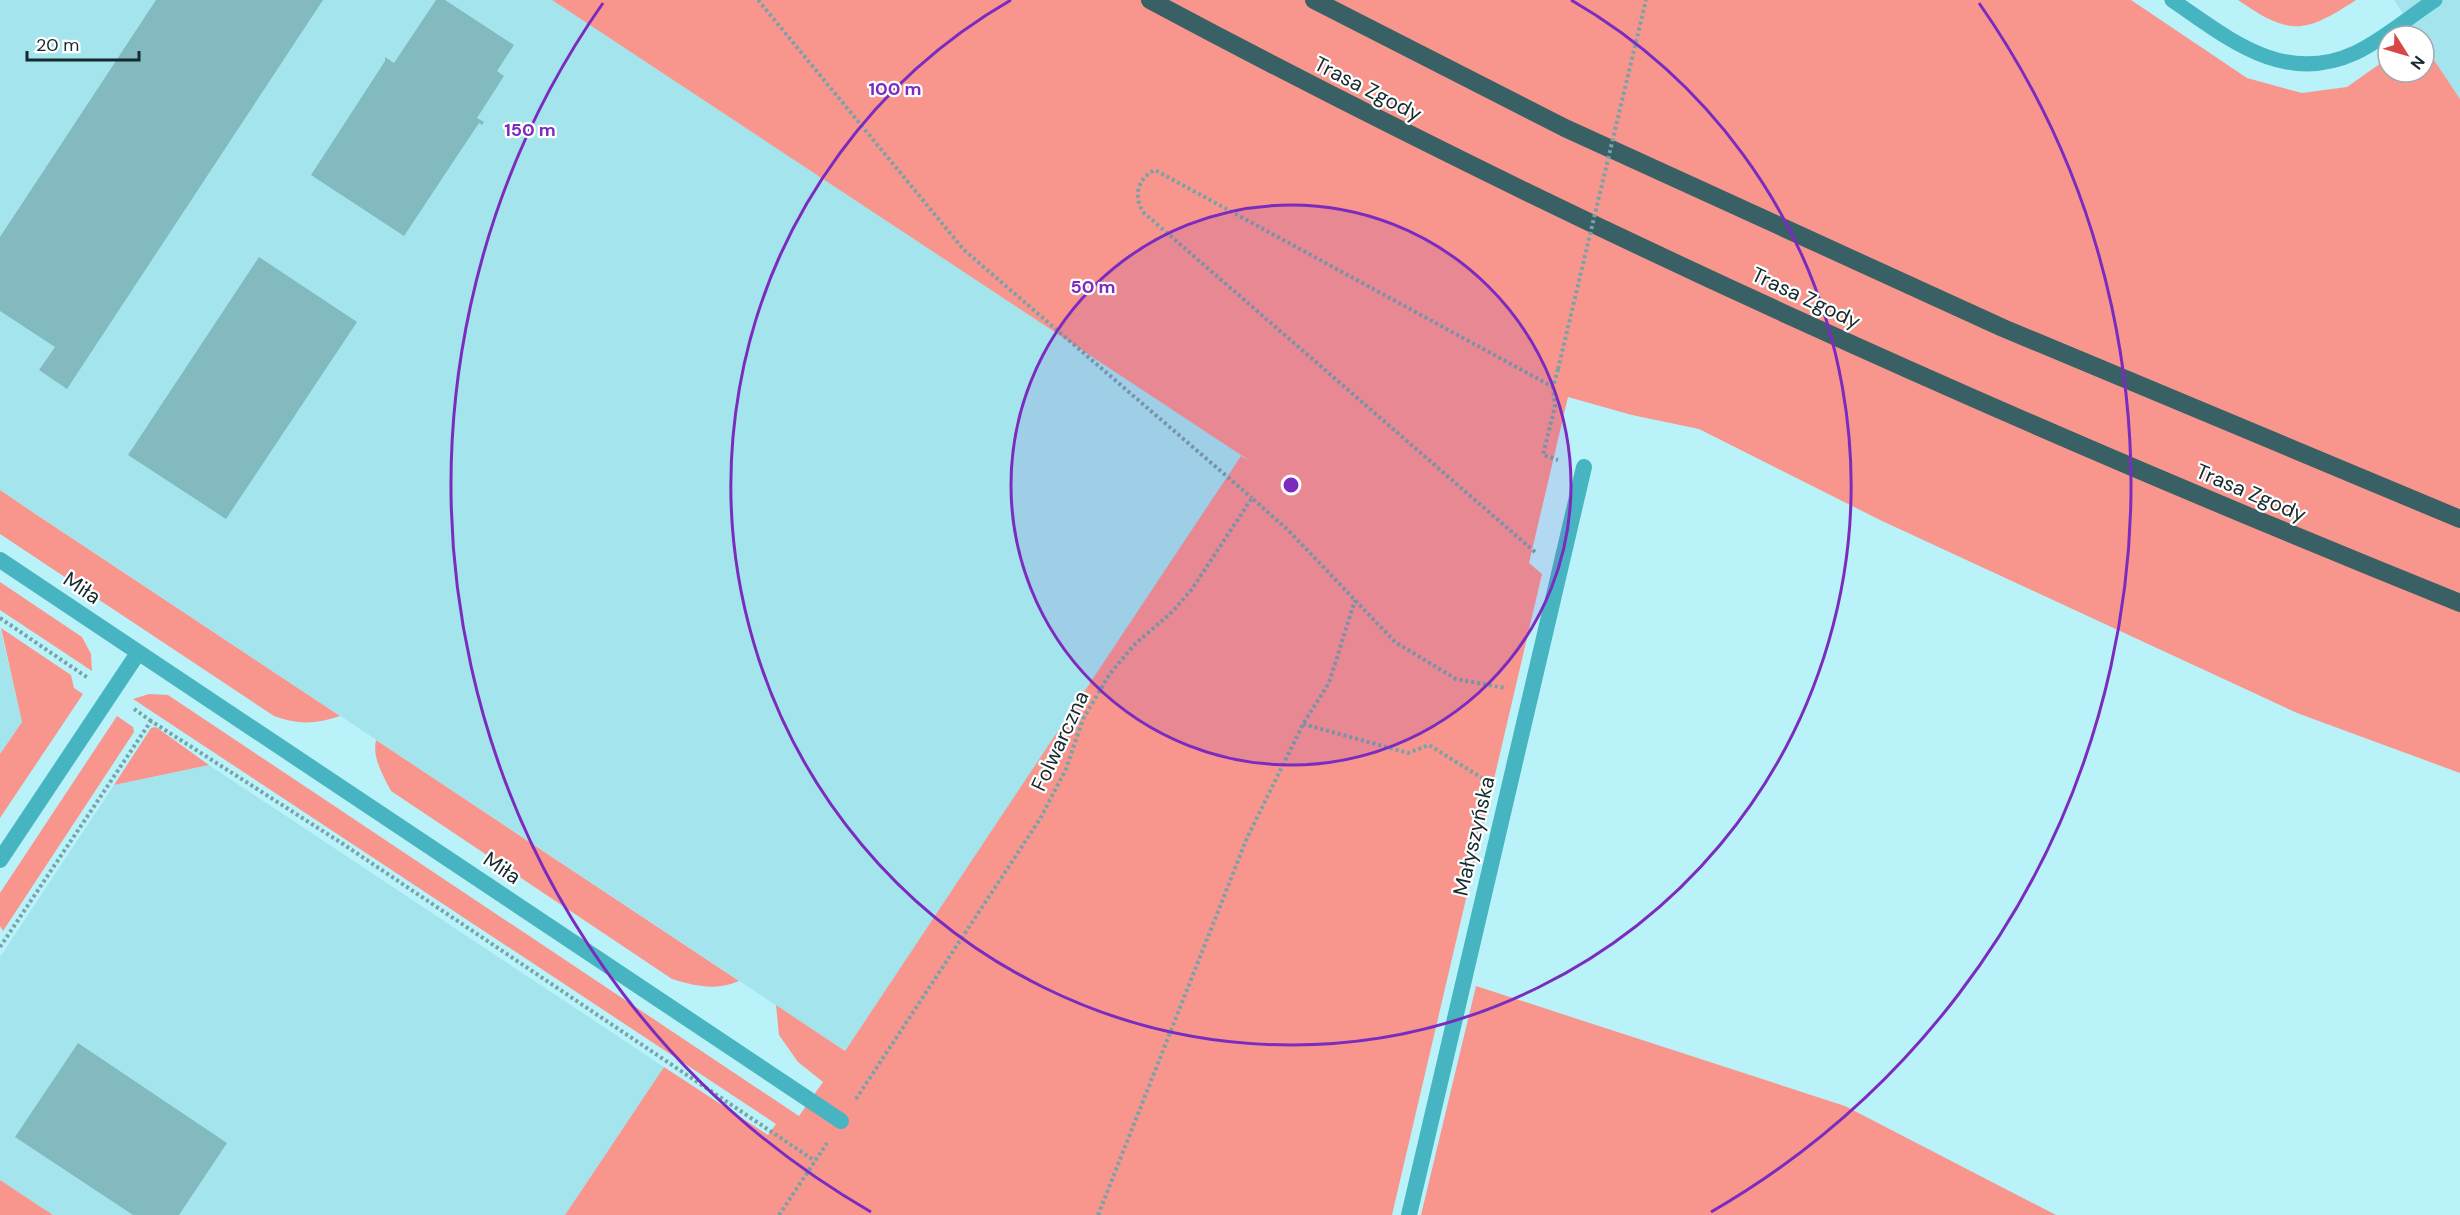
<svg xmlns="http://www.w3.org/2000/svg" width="2460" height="1215" font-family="'DM Sans',sans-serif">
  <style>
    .built { fill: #a4e5ed }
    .green { fill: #f8968e }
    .building { fill: #83bac0 }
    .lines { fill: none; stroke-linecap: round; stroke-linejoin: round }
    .path { stroke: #78a2a7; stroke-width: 4; stroke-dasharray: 3 3; stroke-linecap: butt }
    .service { stroke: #47b5c1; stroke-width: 15 }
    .minor { stroke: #47b5c1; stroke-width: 16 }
    .motorway { stroke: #396064; stroke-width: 18 }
    .path-bridge { stroke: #78a2a7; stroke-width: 4; stroke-dasharray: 3 3; stroke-linecap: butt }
    .ring { fill: none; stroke: #7b2cbf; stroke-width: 3 }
    .labels { text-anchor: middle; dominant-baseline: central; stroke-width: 4.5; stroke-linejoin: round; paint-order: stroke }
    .street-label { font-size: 21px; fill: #152b2e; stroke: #fff }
    .centre { fill: #7b2cbf; stroke: #fff; stroke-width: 3 }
    .ring-label { font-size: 18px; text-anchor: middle; font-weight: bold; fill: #7b2cbf; stroke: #fff; stroke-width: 4.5; stroke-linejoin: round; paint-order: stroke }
  </style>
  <rect width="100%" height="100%" fill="#baf2f9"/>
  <path class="built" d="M0 0H552L1243 456 845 1051 0 490Z
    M2394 0H2460V99L2424 45V36H2418Z
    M0 627 22 722 0 754Z
    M209 765 664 1067 565 1215H53L0 1180V957L114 785Z"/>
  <path class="green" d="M552 0H2131L2247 78 2302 93 2347 87 2388 58V72H2424V45L2460 99V773L2297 713 1880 520 1699 429 1632 415 1568 397 1529 563 1542 574 1392 1215H565L664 1067 768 1135 776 1124 133 699 149 694 168 695 799 1116 823 1082 798 1062 779 1035 776 1005 845 1051 1241 456 1250 461Z
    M2238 0H2356C2304 34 2290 36 2238 0Z
    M0 490 34 513 340 716C317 724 297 725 274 716L0 534Z
    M0 582 82 637 91 654 92 671 0 610Z
    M1 628 71 675 74 688 83 694 0 818V754L22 722Z
    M117 716 133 727 134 732 3 931 0 926V893Z
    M156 727 209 765 114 785 151 728Z
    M376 740 739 981C717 991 695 986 672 979L391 791C383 775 372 758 376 740Z
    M1476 986 1845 1106 2056 1215H1421Z
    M0 1180 53 1215H0Z"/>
  <path class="building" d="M156 0H323L67 389 39 370 55 347 0 311V237Z
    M436 0H445L514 45 497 71 504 76 477 118 484 122 482 125 479 123 404 236 311 175 385 61V57L394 63Z
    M259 257 357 322 226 519 128 455Z
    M78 1043 227 1143 179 1215H133L15 1137Z"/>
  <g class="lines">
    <path class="path" d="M758 0 964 250 1252 498
      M1558 369 1553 387 1555 406 1543 455 1558 460
      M1535 552 1144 213C1133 198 1137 178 1155 170L1553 387
      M0 618 88 678
      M134 709 151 721
      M1303 724 1408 753 1429 745 1482 778
      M0 947 151 721 343 844 815 1161
      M856 1099 1040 819 1066 769 1083 719 1109 675 1134 645 1172 612 1192 589 1252 498 1288 530 1395 642 1456 679 1505 688
      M779 1215 827 1143
      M1098 1215 1247 838 1303 724 1329 683 1355 600"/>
    <path class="service" d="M2172 0C2228 38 2283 86 2355 53 2383 40 2409 17 2435 0"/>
    <path class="minor" d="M0 560 841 1121
      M0 860 138 653
      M1409 1215 1584 467"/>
    <path class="motorway" d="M1150 0C1574 227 2014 423 2460 603
      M1314 0 1565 128 2003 328 2460 519"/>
    <path class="path-bridge" d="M1558 369 1646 0"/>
  </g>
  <circle cx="1291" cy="485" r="280" fill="#7b2cbf" fill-opacity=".12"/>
  <g class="ring">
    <circle cx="1291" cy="485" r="280"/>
    <path d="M1571 0A560 560 0 1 1 1011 0"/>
    <path d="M871 1212A840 840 0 0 1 603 3M1979 3A840 840 0 0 1 1711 1212"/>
  </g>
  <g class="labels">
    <g class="street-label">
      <text transform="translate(1368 89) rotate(27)">Trasa Zgody</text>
      <text transform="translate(1806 298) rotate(25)">Trasa Zgody</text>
      <text transform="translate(2251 493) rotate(23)">Trasa Zgody</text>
      <text transform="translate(82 588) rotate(34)">Miła</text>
      <text transform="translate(1060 741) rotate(-65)">Folwarczna</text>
      <text transform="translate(1474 836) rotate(-77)">Małyszyńska</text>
      <text transform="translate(502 868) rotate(34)">Miła</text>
    </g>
  </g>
  <circle cx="1291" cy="485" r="9" class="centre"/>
  <g class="ring-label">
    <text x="895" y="95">100 m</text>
    <text x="530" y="136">150 m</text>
    <text x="1093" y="293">50 m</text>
  </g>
  <g transform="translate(2406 54) rotate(127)"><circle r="28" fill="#ffffff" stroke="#a1aaab" stroke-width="1.5"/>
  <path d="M0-4.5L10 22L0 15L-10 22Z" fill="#d64745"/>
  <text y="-9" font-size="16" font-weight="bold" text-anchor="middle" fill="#152b2e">N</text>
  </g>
  <path d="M27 51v9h112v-9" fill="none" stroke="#152b2e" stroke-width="3"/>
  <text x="36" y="51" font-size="18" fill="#152b2e" stroke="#ffffff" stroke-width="4.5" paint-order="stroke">20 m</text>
</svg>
